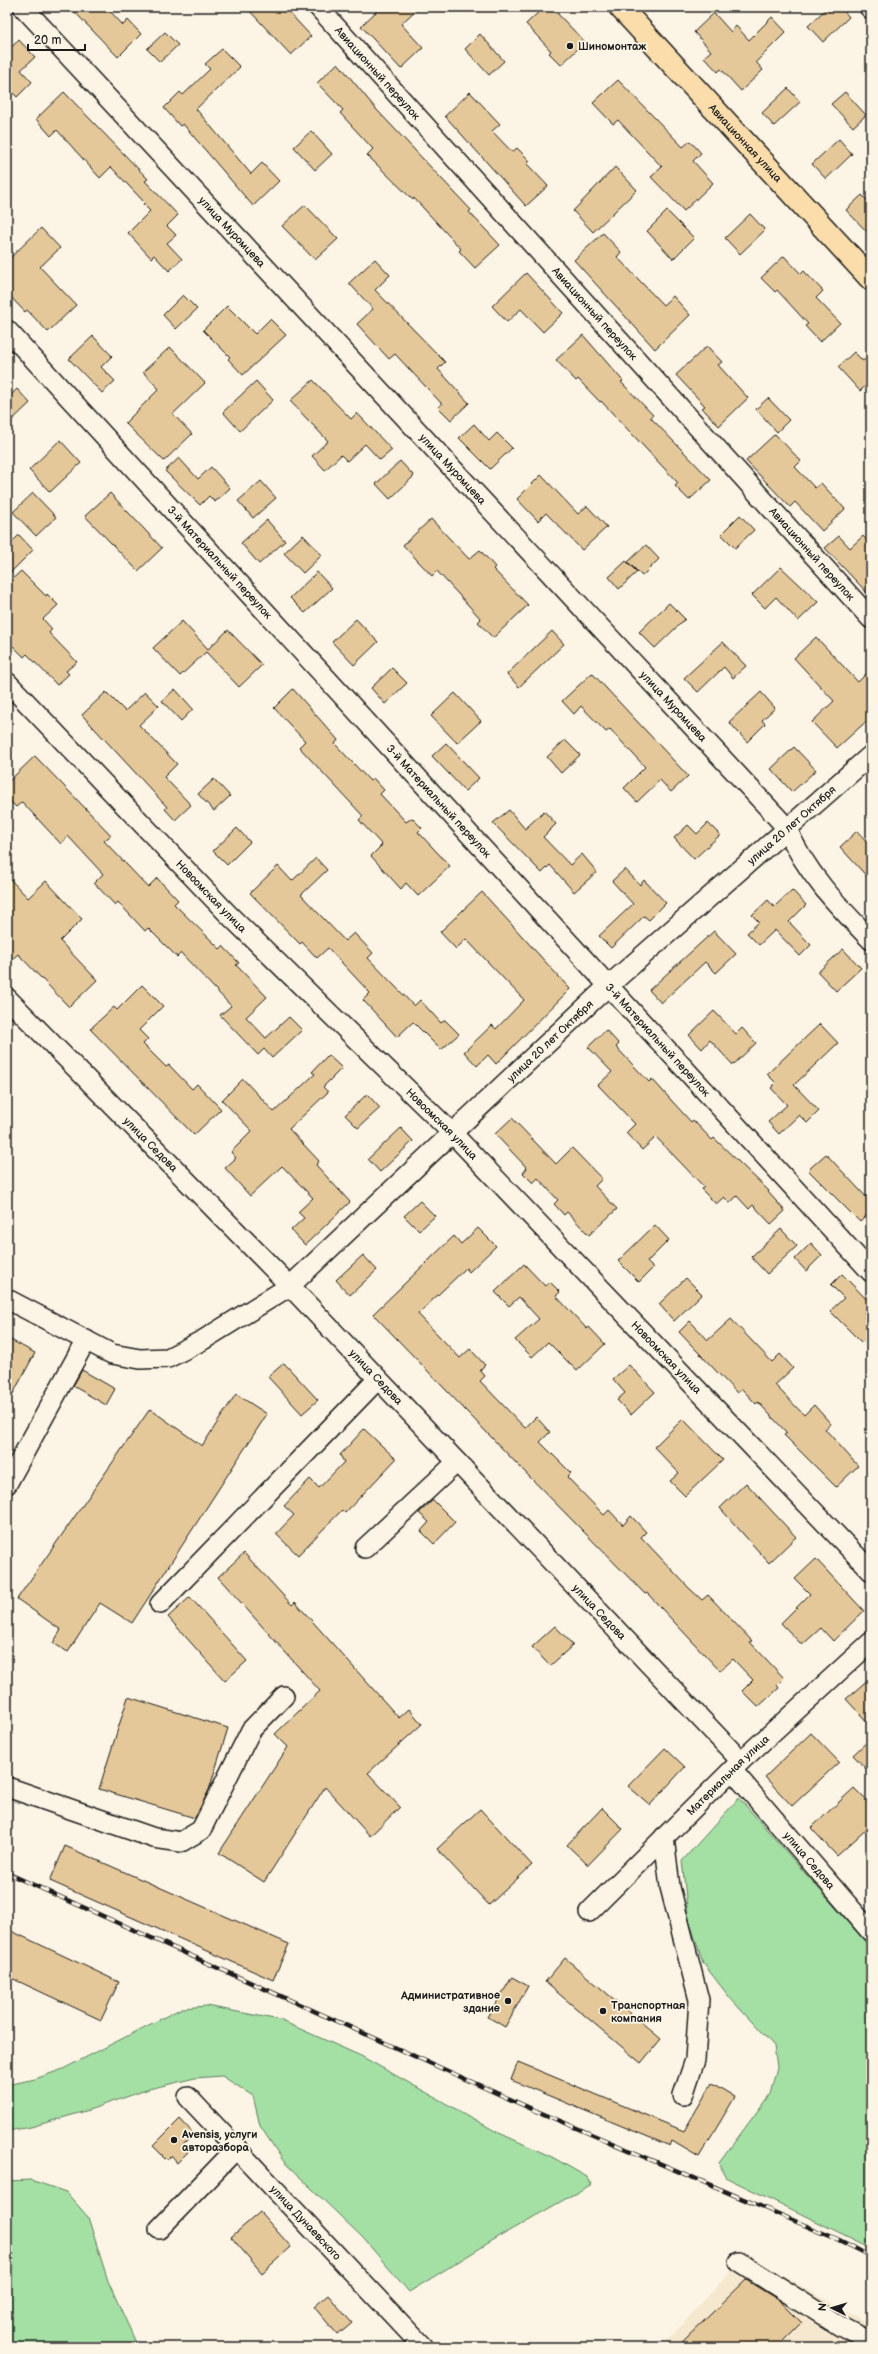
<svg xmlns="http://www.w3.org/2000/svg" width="878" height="2354" font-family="'Balsamiq Sans',sans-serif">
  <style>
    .built { fill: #f5e8ce }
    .green { fill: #a4dfa4; stroke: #607e60 }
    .building { fill: #e5c899; stroke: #1c1c1c }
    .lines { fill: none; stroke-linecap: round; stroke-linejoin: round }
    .minor-casing { stroke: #1c1c1c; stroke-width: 22 }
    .major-casing { stroke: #1c1c1c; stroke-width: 25 }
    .minor { stroke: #fcf5e5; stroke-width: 19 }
    .major { stroke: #fbddab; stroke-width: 22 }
    .rail-casing { stroke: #1c1c1c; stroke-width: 4.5 }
    .rail { stroke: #fcf5e5; stroke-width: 3; stroke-dasharray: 9; stroke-linecap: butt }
    .poi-dot { fill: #1c1c1c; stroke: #fcf5e5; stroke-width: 1.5 }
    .labels { text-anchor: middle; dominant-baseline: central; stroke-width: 3.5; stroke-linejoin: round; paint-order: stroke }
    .poi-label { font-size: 11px; font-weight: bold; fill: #1c1c1c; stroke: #fcf5e5; text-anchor: start }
    .street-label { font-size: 11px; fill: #1c1c1c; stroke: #fcf5e5 }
  </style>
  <rect width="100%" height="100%" fill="#fcf5e5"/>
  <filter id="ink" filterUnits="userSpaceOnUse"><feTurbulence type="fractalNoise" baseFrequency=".025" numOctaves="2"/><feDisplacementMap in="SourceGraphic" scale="8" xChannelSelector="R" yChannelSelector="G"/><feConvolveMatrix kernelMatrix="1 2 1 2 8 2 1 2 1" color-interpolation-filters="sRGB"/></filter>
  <g filter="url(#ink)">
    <path class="built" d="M746 2255 871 2325V2347H661Z"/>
    <path class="green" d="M739 1798 871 1948V2248L725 2177 719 2163 770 2094 777 2067 774 2046 730 1998 703 1963 688 1916 682 1861Z
      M207 2006 280 2020 361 2056 497 2132 552 2157 587 2177 592 2184 500 2236 409 2292 363 2238 284 2162 260 2126 253 2096 222 2076 195 2078 149 2089 89 2110 31 2127 7 2131V2085L35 2079 63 2069 182 2008Z
      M31 2180 66 2192 88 2217 108 2281 138 2347H7V2181Z"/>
    <path class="building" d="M70 7H106L123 25 128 20 141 34 118 57Z
      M246 7H284L311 36 291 55Z
      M381 7H419L401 24 423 48 401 69 361 26Z
      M544 7H551L585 42 561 65 549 53 551 51 526 24Z
      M828 7H840L849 17 823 42 808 26Z
      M714 13 731 32 736 26 749 40 772 17 786 32 756 62 763 70 741 91 721 69 718 72 704 57 711 51 694 32Z
      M165 32 178 45 160 62 147 49Z
      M480 34 504 61 489 75 465 49Z
      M19 40 35 57 21 70 32 82 17 97 7 87V51Z
      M222 49 240 67 196 109 251 174 262 163 279 181 253 206 183 124 180 126 164 108 180 92 183 95 210 69 205 64Z
      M338 63 376 109 471 210 469 212 500 245 475 268 459 251 461 249 414 198 413 200 367 155 373 149 340 113 343 110 317 83Z
      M618 80 683 147 690 141 701 153 693 161 713 183 684 211 651 177 662 167 618 120 613 124 593 103Z
      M788 88 800 102 774 126 762 113Z
      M64 92 148 179 145 181 178 215 167 226 176 235 167 243 182 259 169 271 154 255 151 258 128 233 150 211 143 204 145 203 111 167 100 178 57 130 51 136 36 119Z
      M470 92 500 124 492 131 512 152 517 148 530 161 527 164 548 186 526 206 445 116Z
      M845 92 866 115 853 127 831 104Z
      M311 131 332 154 315 170 294 147Z
      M839 139 852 154 826 179 812 164Z
      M615 167 637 190 593 232 573 211Z
      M862 195 871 204V236L846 210Z
      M305 205 338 239 315 260 282 226Z
      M667 211 694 238 673 259 647 231Z
      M750 214 765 230 740 254 725 238Z
      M41 228 60 248 40 267 76 305 48 332 27 310 25 312 7 293V261Z
      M603 233 621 252 617 257 663 305 673 296 690 315 655 349 574 260Z
      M784 256 801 274 804 271 823 291 816 298 840 323 820 342 805 326 808 324 777 290 775 292 761 278Z
      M375 259 390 275 375 290 445 362 438 369 469 403 451 420 438 407 442 404 395 354 389 359 357 324 373 309 349 283Z
      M526 273 563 313 543 332 521 309 507 322 492 306Z
      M183 295 197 309 176 329 163 315Z
      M227 306 255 334 270 319 286 335 243 375 228 359 230 357 203 330Z
      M583 335 623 381 621 382 653 415 650 417 711 480 689 500 675 486 678 483 601 401 600 402 578 379 576 381 556 360Z
      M93 336 112 356 101 367 115 381 102 393 69 359Z
      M707 346 722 362 718 365 748 398 719 426 702 408 705 406 676 375Z
      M170 347 205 383 173 414 192 434 164 461 125 423 159 389 143 372Z
      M854 352 863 361 871 353V381L860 391 838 367Z
      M313 380 351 419 357 413 392 450 380 460 365 444 347 461 341 455 325 470 312 456 328 441 290 401Z
      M256 381 273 400 240 431 223 412Z
      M17 389 30 403 7 425V399Z
      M768 398 789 420 777 432 756 409Z
      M474 424 489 441 497 433 512 448 490 469 459 438Z
      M775 434 801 461 795 467 815 488 821 483 845 509 822 531 795 502 790 507 746 461Z
      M60 440 81 463 50 492 29 470Z
      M179 458 198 479 211 467 230 488 215 502 209 496 200 505 165 471Z
      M400 461 414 476 390 499 376 484Z
      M541 475 578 514 587 506 607 527 582 550 546 513 538 521 517 499Z
      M261 481 276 498 253 518 238 501Z
      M33 493 56 517 36 536 13 512Z
      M110 493 162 548 138 571 85 516Z
      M740 515 754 530 735 548 721 534Z
      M431 519 469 559 480 550 495 567 493 569 528 605 493 638 478 622 481 619 437 571 432 576 403 545Z
      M267 520 285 541 259 564 241 543Z
      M19 535 33 550 7 576V547Z
      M303 535 322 555 303 573 284 553Z
      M839 536 850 548 863 536 871 545V597L825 548Z
      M646 545 659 559 642 576 628 562Z
      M626 561 637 572 619 589 609 577Z
      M781 567 818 602 798 621 776 597 765 608 752 595Z
      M21 571 46 596 47 594 58 605 43 619 52 629 49 633 77 662 66 671 69 674 57 685 27 654 24 657 7 640V584Z
      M317 572 332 588 305 613 290 598Z
      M669 603 685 619 655 648 639 632Z
      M356 619 378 642 354 665 332 642Z
      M182 621 208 649 228 630 262 665 239 687 206 652 180 676 153 648Z
      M552 631 564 644 519 687 507 674Z
      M816 637 858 682 871 669V717L837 748 812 722 834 701 794 658Z
      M723 642 746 666 733 678 724 667 698 692 684 678Z
      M392 668 407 683 385 704 371 688Z
      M592 673 688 776 671 792 660 780 637 802 624 788 645 767 610 729 606 732 581 706 574 714 562 701Z
      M175 689 193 709 181 721 162 701Z
      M293 689 338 740 335 744 370 781 373 778 384 790 380 794 406 822 412 818 422 828 418 832 450 866 418 896 406 883 401 889 371 856 382 845 359 820 363 816 299 747 305 741 274 708Z
      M106 692 125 711 145 692 159 706 139 725 177 764 164 777 191 805 175 820 165 809 167 807 82 715Z
      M761 692 775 708 762 720 765 724 747 742 729 722Z
      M455 693 481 721 457 743 431 716Z
      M565 740 580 755 561 773 547 757Z
      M446 743 479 778 465 791 432 756Z
      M794 747 816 770 792 792 771 769Z
      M35 756 111 835 104 841 148 887 157 878 178 900 174 904 220 949 223 946 239 963 236 965 267 997 246 1017 266 1038 289 1017 302 1030 272 1058 264 1049 258 1055 220 1015 231 1006 181 953 177 957 148 928 145 931 118 902 115 905 94 883 103 874 68 836 61 844 22 802 16 807 7 798V783Z
      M214 779 230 796 214 811 198 794Z
      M509 810 525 829 544 811 556 824 543 837 570 865 582 854 597 872 574 892 550 865 542 873 493 823Z
      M708 823 720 835 694 859 674 838 688 825 697 834Z
      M237 828 250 842 227 865 213 851Z
      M857 831 871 846V881L840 847Z
      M316 858 327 870 301 895 345 941 354 933 373 953 368 958 414 1006 420 1000 441 1023 445 1020 459 1034 441 1050 413 1022 397 1037 363 1000 370 993 328 948 317 958 302 942 300 944 250 893 278 866 292 881Z
      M625 869 640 885 644 880 666 903 649 920 644 916 611 948 599 936 633 904 612 881Z
      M7 876 28 898 46 881 82 919 60 941 97 980 69 1007 18 954 7 964Z
      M792 890 806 905 789 922 811 945 800 956 775 930 759 945 747 933 759 922 752 915 768 900 774 907Z
      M482 892 570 989 496 1064 488 1055 477 1066 464 1052 492 1025 496 1029 524 1000 466 939 456 949 440 932Z
      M714 931 736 954 716 973 705 962 661 1003 649 990Z
      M843 949 861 968 836 991 818 972Z
      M142 985 163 1006 139 1030 148 1039 143 1044 166 1067 169 1065 192 1089 197 1084 221 1109 194 1135 90 1029 114 1007 117 1010Z
      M714 1011 736 1034 742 1028 756 1043 733 1065 710 1040 702 1049 689 1035Z
      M820 1024 838 1043 794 1085 819 1111 807 1123 799 1115 779 1134 768 1122 787 1105 771 1088 776 1083 767 1074Z
      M606 1030 619 1044 616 1047 649 1082 652 1079 691 1122 693 1120 712 1140 714 1138 769 1191 768 1192 785 1211 771 1224 753 1205 749 1209 737 1196 730 1203 724 1197 716 1204 701 1189 704 1187 656 1137 642 1150 626 1133 635 1124 598 1085 612 1072 588 1047Z
      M328 1055 342 1068 323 1087 328 1092 289 1129 319 1161 316 1165 350 1202 305 1245 291 1230 304 1218 298 1212 313 1198 282 1166 250 1196 225 1168 236 1158 231 1152 252 1131 222 1100 243 1079 274 1112 315 1074 312 1072Z
      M367 1094 380 1108 358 1128 345 1115Z
      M512 1118 556 1164 572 1148 602 1179 595 1186 617 1209 589 1235 567 1212 564 1215 554 1204 558 1200 538 1178 533 1183 523 1173 527 1168 495 1134Z
      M401 1128 413 1141 380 1172 368 1159Z
      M826 1154 871 1202V1211L860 1222 808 1170Z
      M420 1201 435 1216 419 1231 404 1216Z
      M655 1225 669 1240 647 1262 653 1268 639 1282 618 1261Z
      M478 1228 496 1246 469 1272 466 1268 418 1314 460 1358 470 1349 485 1365 480 1370 485 1376 480 1381 525 1428 536 1417 550 1432 540 1442 571 1473 567 1477 604 1515 609 1510 623 1525 631 1516 646 1532 641 1537 689 1588 702 1600 708 1595 752 1641 750 1642 784 1678 777 1685 779 1688 758 1707 742 1691 753 1680 733 1659 720 1671 647 1593 645 1594 517 1464 373 1314 454 1236 461 1244Z
      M781 1229 797 1246 767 1274 751 1257Z
      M811 1243 822 1255 806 1271 795 1259Z
      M363 1255 377 1270 350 1295 336 1280Z
      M524 1264 545 1286 550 1282 560 1292 556 1296 587 1329 589 1327 605 1344 577 1371 548 1342 532 1357 515 1340 539 1319 519 1297 509 1306 495 1292Z
      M842 1274 871 1304V1307L864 1313 871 1320V1334L862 1343 830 1311 844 1298 831 1285Z
      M686 1278 702 1294 674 1321 659 1304Z
      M731 1319 772 1362 780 1354 793 1368 775 1385 804 1415 814 1405 831 1424 825 1429 858 1466 836 1487 784 1435 787 1433 758 1402 756 1404 742 1389 737 1393 679 1332 690 1321 708 1340Z
      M7 1338 35 1353 7 1405Z
      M284 1363 318 1400 302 1414 268 1377Z
      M629 1365 655 1392 631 1415 617 1400 625 1393 613 1379Z
      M82 1370 115 1389 106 1405 73 1386Z
      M236 1394 267 1414 132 1623 100 1603 68 1652 53 1643 61 1630 17 1599 150 1409 202 1446Z
      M683 1419 723 1460 685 1496 670 1481 679 1473 654 1447Z
      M364 1429 396 1459 345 1513 342 1510 298 1555 276 1534 294 1515 284 1506 310 1479 319 1488 344 1462 340 1455Z
      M746 1483 796 1537 769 1563 720 1508Z
      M433 1500 455 1522 434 1544 421 1531 429 1522 419 1513Z
      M244 1553 292 1605 295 1602 399 1718 409 1709 422 1724 368 1773 400 1807 370 1836 325 1787 264 1882 219 1853 288 1747 275 1734 320 1691 218 1577Z
      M816 1559 864 1611 833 1641 821 1628 802 1645 781 1623 810 1594 795 1579Z
      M190 1597 247 1661 225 1681 168 1617Z
      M555 1626 573 1645 550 1666 532 1647Z
      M871 1677V1726L846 1699Z
      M128 1697 228 1728 209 1790 195 1818 99 1789Z
      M811 1733 839 1762 792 1806 765 1777Z
      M871 1738V1774L853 1755Z
      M665 1748 685 1767 650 1805 628 1786Z
      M854 1788 871 1805V1825L837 1856 811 1828Z
      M602 1808 623 1829 588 1865 567 1845Z
      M480 1809 532 1865 489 1905 437 1849Z
      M65 1846 289 1944 273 1980 50 1881Z
      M7 1929 119 1982 101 2020 7 1976Z
      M565 1958 661 2039 641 2063 545 1982Z
      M512 1977 528 1986 505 2027 488 2017Z
      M518 2062 684 2131 712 2083 735 2097 699 2157 672 2141 670 2146 511 2080Z
      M180 2119 194 2134 182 2146 188 2152 177 2163 171 2156 167 2160 153 2146Z
      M260 2212 291 2247 262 2273 231 2237Z
      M746 2280 780 2301 802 2323 778 2347H677Z
      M328 2295 352 2323 338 2335 314 2307Z"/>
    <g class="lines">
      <defs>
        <g id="minor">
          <path id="s1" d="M23 7 787 828C804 871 839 907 871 940"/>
          <path id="s2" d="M318 7 871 619"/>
          <path d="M869 7 871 9"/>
          <path id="s3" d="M7 330 871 1272"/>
          <path id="s4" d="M7 682 229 915 452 1133 871 1571"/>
          <path id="s5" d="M7 998 290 1286 741 1761"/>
          <path id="s6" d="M7 1299 112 1354 140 1359 168 1358 203 1340 290 1286 607 987 871 755"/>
          <path d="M7 1484 86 1340"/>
          <path d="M365 1548 457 1462"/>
          <path d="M160 1604 378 1379"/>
          <path id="s7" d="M732 1770 871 1932"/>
          <path d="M7 1787 154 1838 181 1842 201 1830 251 1730 284 1696"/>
          <path d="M664 1837 670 1887 699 2000 695 2060 683 2095"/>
          <path id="s8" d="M589 1912 741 1761 871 1642"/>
          <path id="s9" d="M188 2097 423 2347"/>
          <path d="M159 2229 237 2148"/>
          <path d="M739 2262 840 2326 871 2342"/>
        </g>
        <g id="major">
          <path id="s10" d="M620 7 871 279"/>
        </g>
      </defs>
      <use href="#minor" class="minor-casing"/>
      <use href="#major" class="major-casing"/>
      <use href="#minor" class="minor"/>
      <use href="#major" class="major"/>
      <defs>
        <path id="rail" d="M7 1873 532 2109 837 2239 871 2256"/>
      </defs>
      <use href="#rail" class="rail-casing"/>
      <use href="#rail" class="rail"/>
    </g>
  </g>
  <g class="poi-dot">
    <circle cx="570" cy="46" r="4"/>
    <circle cx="508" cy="2001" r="4"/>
    <circle cx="603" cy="2011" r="4"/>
    <circle cx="174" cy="2140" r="4"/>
  </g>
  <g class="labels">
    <g class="poi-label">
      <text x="578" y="46">Шиномонтаж</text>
      <text x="500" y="1995" text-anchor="end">Административное<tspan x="500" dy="13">здание</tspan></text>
      <text x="611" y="2005">Транспортная<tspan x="611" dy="13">компания</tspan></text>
      <text x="182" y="2134">Avensis, услуги<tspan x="182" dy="13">авторазбора</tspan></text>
    </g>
    <g class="street-label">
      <text stroke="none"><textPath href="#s2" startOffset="89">Авиационный переулок</textPath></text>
      <text stroke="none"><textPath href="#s10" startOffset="185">Авиационная улица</textPath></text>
      <text stroke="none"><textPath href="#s1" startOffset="307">улица Муромцева</textPath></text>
      <text stroke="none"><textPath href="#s2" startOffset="413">Авиационный переулок</textPath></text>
      <text stroke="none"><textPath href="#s1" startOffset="631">улица Муромцева</textPath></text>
      <text stroke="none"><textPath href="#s2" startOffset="737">Авиационный переулок</textPath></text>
      <text stroke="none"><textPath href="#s3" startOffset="315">3-й Материальный переулок</textPath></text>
      <text stroke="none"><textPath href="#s1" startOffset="955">улица Муромцева</textPath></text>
      <text stroke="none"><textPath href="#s3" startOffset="639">3-й Материальный переулок</textPath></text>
      <text stroke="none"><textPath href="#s6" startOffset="998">улица 20 лет Октября</textPath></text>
      <text stroke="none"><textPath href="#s4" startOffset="296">Новоомская улица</textPath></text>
      <text stroke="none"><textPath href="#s6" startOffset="674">улица 20 лет Октября</textPath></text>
      <text stroke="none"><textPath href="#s3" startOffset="963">3-й Материальный переулок</textPath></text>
      <text stroke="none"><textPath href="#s4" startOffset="620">Новоомская улица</textPath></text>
      <text stroke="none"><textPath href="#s5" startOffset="205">улица Седова</textPath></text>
      <text stroke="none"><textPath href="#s4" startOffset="944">Новоомская улица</textPath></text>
      <text stroke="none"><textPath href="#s5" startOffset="529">улица Седова</textPath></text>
      <text stroke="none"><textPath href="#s5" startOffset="853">улица Седова</textPath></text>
      <text stroke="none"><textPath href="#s8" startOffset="195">Материальная улица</textPath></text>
      <text stroke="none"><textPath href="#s7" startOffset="119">улица Седова</textPath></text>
      <text stroke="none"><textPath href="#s9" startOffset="172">улица Дунаевского</textPath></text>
    </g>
  </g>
  <rect width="878" height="2354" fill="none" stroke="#fcf5e5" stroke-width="24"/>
  <rect x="12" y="12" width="854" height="2330" fill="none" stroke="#1c1c1c" stroke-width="1.5" filter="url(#ink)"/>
  <g transform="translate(832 2308) rotate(275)" stroke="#fcf5e5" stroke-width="3" paint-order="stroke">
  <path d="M0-3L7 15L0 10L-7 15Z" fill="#1c1c1c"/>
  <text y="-6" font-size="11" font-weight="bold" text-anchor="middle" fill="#1c1c1c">N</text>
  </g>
  <path d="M28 44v6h57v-6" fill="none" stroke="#1c1c1c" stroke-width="2"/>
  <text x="34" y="44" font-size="12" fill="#1c1c1c" stroke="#fcf5e5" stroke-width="3" paint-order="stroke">20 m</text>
</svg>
